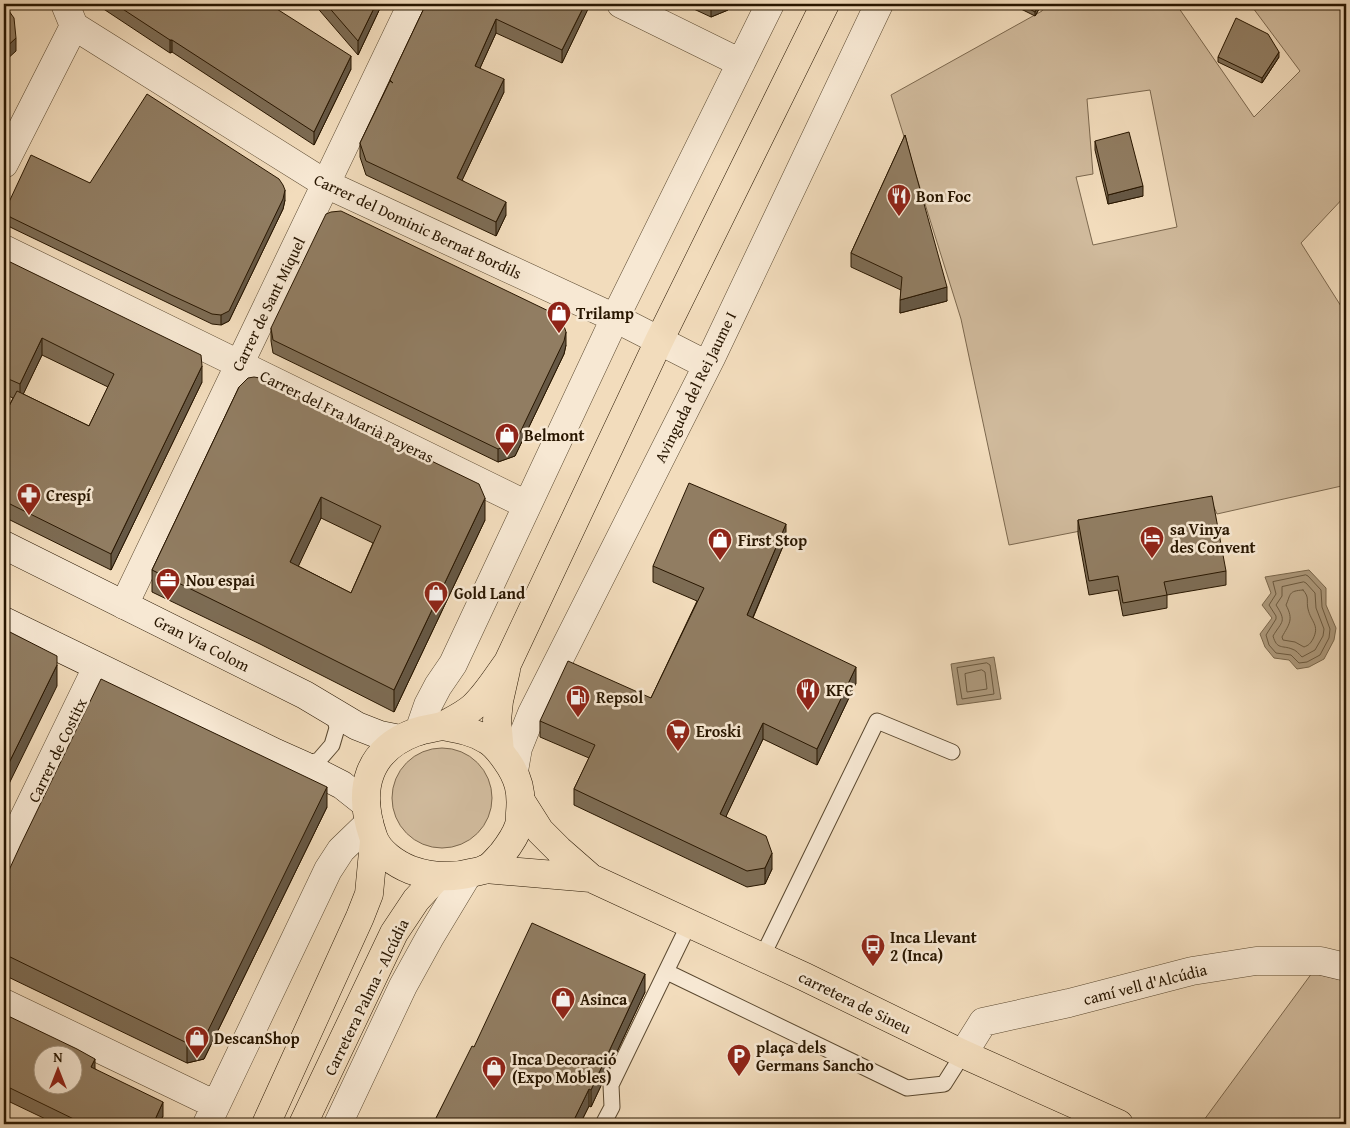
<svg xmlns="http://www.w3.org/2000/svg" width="1350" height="1128" font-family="'Gentium Book Plus',serif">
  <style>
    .green { fill: #d0ba9c; stroke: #7c684e; fill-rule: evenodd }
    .water { fill: #ad997c; stroke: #78654a }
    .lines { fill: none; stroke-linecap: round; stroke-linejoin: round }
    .shore { stroke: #6a583e; stroke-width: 1 }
    .lane-casing { stroke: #5a482f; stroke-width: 17 }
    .street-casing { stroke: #5a482f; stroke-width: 29 }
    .secondary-casing { stroke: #281600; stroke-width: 29 }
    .primary-casing { stroke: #281600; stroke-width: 29 }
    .highway-casing { stroke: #281600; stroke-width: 29 }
    .lane { stroke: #f7e8d3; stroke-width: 15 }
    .street { stroke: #f7e8d3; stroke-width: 28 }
    .secondary { stroke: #f7e8d3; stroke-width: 28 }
    .primary { stroke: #f2dcbc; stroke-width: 28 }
    .highway { stroke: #f2dcbc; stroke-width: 28 }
    .wall { fill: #7d6c54; stroke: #281600; fill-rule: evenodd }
    .shaded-wall { fill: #665845; stroke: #281600 }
    .building { fill: #917d62; stroke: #281600; fill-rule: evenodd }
    .labels { text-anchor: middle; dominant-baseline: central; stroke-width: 5; stroke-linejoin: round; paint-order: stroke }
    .poi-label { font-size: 16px; font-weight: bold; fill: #281600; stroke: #f7e8d3; text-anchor: start }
    .street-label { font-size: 16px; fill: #281600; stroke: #f7e8d3 }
  </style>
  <rect width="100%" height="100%" fill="#f2dcbc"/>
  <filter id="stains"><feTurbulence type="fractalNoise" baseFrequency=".004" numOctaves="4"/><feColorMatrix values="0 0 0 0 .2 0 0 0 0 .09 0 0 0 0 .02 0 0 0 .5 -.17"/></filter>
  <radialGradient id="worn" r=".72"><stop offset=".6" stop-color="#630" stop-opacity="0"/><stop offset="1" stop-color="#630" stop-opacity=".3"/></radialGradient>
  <path class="green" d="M1045 4H1176L1254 117 1300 71 1250 4H1346V195L1301 243 1346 314V485L1217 514 1213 505 1009 545 961 319 891 95 1042 11ZM1150 90 1177 227 1093 245 1076 177 1093 174 1087 99Z
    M392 798a50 50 0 1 1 100 0a50 50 0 1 1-100 0Z
    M1312 973 1346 981V1124H1201Z"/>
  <path class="water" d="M1309 570 1326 588V605L1336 628 1334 640 1324 659 1309 667 1297 669 1289 660 1274 658 1265 647 1260 634 1272 618 1262 605 1271 593 1265 577Z
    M994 657 1001 699 957 705 951 664Z"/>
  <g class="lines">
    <path class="shore" d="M1306 575 1308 576 1321 590 1322 607 1330 629 1329 638 1320 655 1307 662 1299 663 1291 655 1276 653 1269 645 1266 635 1276 619V616L1269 605 1276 594 1273 582Z
      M1304 582 1306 583 1315 593 1316 608 1324 629 1323 636 1315 650 1302 657C1299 654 1296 650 1292 649 1282 645 1277 650 1273 636 1282 621 1287 622 1276 605L1282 596V587Z
      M1303 590C1310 598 1306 600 1308 609 1311 622 1320 625 1313 639 1310 644 1309 645 1304 647L1295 642 1283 640 1282 637C1289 624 1294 620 1286 605 1291 594 1288 591 1303 590Z
      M987 663 990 665 994 694 962 699 957 668Z
      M982 670 985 672 987 689 967 692 965 674Z"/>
    <defs>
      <path id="lane" d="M303 765 319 760 332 745 337 728 333 711
        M762 957 877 721 952 752
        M667 972 907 1088 944 1084 963 1054
        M603 1124 612 1107 611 1085 689 924"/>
      <path id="street" d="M65 4 74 26
        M621 4 741 63
        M74 26 326 184 615 318 707 365
        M4 164 74 26
        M4 249 527 505
        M124 605 412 4
        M419 731 428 705 438 686 453 664 615 318 770 4
        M514 771 518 748 532 713 711 358 879 4
        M4 859 97 667
        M4 1003 216 1105
        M963 1054 983 1022 1069 1003 1192 971 1256 961H1321L1346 967
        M207 1124 328 870 341 850 369 823
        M338 1124 403 986 430 937 468 874"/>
      <path id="secondary" d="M4 545 305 695 357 726 380 735 400 739
        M4 621 276 753 303 765 342 785 366 804"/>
      <path id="primary" d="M521 801 540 831 559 850 591 878 805 977 963 1054 1119 1124
        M485 869 591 878"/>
      <path id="highway" d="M442 726C453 720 464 715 473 707 487 694 497 677 508 662L659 341 825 4
        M442 726C458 729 472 731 485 739 494 743 501 753 506 760 519 778 522 792 520 813 520 817 520 821 519 825 516 835 509 845 502 854 497 859 492 866 486 869 482 871 478 871 475 872 454 878 431 877 411 870 396 864 378 852 373 836 357 789 367 750 416 732 424 729 434 728 442 726Z
        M500 752 497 720 499 701 506 670
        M266 1124 360 917 369 894 374 841
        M303 1124 394 933 416 900 438 876"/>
    </defs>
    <use href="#lane" class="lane-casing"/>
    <use href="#street" class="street-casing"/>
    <use href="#secondary" class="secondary-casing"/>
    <use href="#primary" class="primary-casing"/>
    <use href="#highway" class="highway-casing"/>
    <use href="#lane" class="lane"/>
    <use href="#street" class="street"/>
    <use href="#secondary" class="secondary"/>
    <use href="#primary" class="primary"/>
    <use href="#highway" class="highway"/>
  </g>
  <path class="wall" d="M96 4H269L351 69 314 145 172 52 170 53Z
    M314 4H382L358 55Z
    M426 4H590L562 63 496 33 480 68 504 92 462 180 506 215 496 236 366 175 360 157V143Z
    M683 4H732L728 10 711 17Z
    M1011 4H1042L1035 16Z
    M1218 57H1279L1262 83 1218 62Z
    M905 135 947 301 900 313 901 290 851 267V253Z
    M1095 141 1143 196 1108 204 1095 150Z
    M90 183 285 200 283 209 229 321 221 325 212 324 10 227 7 220V210Z
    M4 259 202 382 111 570 4 517V416L13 398 4 394ZM42 355 108 387 89 426 23 394Z
    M271 328 566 345 564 354 515 456 498 462 273 353 271 341Z
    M239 387 485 520 394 712 260 644 152 592V570ZM321 518 373 543 351 593 298 566Z
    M1078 520 1226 571V585L1167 595V608L1123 616 1118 590 1089 595 1078 534Z
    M786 539 753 618 856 683 817 765 763 739 726 816 772 869 765 884 747 887 574 805V789L589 758 540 737V721L651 698 697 601 653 582V566Z
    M327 807 204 1059 187 1063 4 975V881Z
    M645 992 591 1107 589 1106 580 1124H433L474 1047Z
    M4 1014 95 1069 163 1116 159 1124H56L10 1102 4 1115Z"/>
  <path class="shaded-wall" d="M376 4H382L358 55V41Z
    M585 4H590V5L562 63V50Z
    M711 4H732L728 10 711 17Z
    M1039 4H1042L1035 16V12Z
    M496 19V33L475 79V66Z
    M16 38V51L4 62V49Z
    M170 40H172V52L170 53Z
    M1279 52V57L1262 83V78Z
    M351 56V69L314 145V132Z
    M504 79V92L457 191V178Z
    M6 108V121L4 122V110Z
    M1143 186V196L1108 204V195Z
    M285 190V200L283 209 229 321 221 325V315Z
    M506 202V215L496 236V222Z
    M947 287V301L900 313V300Z
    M566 332V345L564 354 515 456 498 462V449Z
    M42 338V355L20 401V384Z
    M202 366V382L111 570V554Z
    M321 497V518L290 584V562Z
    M485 498V520L394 712V690Z
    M786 524V539L747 631V615Z
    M57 665V686L4 794V773Z
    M856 667V683L817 765V749Z
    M763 723V739L720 829V814Z
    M327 787V807L204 1059 187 1063V1043Z
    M772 853V869L765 884V868Z
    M645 974V992L591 1107V1090Z
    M95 1059V1072L91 1067Z
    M10 1088V1102L4 1115V1101Z
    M589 1089V1106L580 1124H572Z
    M163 1102V1116L159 1124H153Z"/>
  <path class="building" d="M4 4 14 18 16 38 4 49Z
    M115 4H269L351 56 314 132 172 40H170Z
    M326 4H376L358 41Z
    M426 4H585L562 50 496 19 475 66 504 79 457 178 506 202 496 222 366 161 360 143 390 81 393 83 390 80Z
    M1020 4H1039L1035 12Z
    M1236 18 1268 34 1279 52 1262 78 1218 57Z
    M147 94 279 179 283 185 285 190 283 199 229 311 221 315 212 314 171 295 10 217 7 210 9 202 31 155 90 183Z
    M1129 132 1143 186 1108 195 1095 141Z
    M905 135 947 287 900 300 902 277 851 253Z
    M341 211 561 317 566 332 564 341 515 443 498 449 273 340 271 328 326 214 331 212Z
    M4 259 201 355 202 366 111 554 4 501V416L17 391 89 426 114 374 42 338 20 384 4 377Z
    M254 377 260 378 479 484 485 498 394 690 260 623 152 570 239 387 248 378ZM321 497 381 526 351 593 290 562Z
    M689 483 786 524 747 615 856 667 817 749 763 723 720 814 766 836 772 853 765 868 747 871 574 789 595 745 540 721 568 661 651 698 704 588 653 566Z
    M1212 496 1226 571 1164 582 1167 595 1123 603 1118 576 1089 581 1078 520Z
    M4 629 57 656V665L4 773Z
    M101 679 327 787 204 1039 187 1043 4 954V881L21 844Z
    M532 923 645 974 591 1090 589 1089 572 1124H433L472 1046 474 1047Z
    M4 1014 77 1049 95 1059 91 1067 163 1102 153 1124H84L10 1088 4 1101ZM42 1056H72V1086H42Z"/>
  <defs>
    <symbol id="restaurant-pin" viewBox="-11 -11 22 30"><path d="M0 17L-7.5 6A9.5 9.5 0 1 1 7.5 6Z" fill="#8f2418" stroke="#f7e8d3"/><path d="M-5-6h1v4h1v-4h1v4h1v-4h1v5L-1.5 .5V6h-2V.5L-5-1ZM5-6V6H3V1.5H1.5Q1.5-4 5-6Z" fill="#fff"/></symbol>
    <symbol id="shop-pin" viewBox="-11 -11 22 30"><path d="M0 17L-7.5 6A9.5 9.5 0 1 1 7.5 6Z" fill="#8f2418" stroke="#f7e8d3"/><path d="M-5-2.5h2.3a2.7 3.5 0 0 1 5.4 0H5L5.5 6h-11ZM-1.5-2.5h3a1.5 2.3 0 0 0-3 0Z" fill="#fff"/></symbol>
    <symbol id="pharmacy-pin" viewBox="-11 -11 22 30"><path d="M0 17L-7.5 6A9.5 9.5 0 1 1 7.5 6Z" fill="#8f2418" stroke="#f7e8d3"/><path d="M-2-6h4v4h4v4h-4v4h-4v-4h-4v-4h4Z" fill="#fff"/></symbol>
    <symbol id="hotel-pin" viewBox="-11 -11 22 30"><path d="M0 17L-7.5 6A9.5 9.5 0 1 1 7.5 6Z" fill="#8f2418" stroke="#f7e8d3"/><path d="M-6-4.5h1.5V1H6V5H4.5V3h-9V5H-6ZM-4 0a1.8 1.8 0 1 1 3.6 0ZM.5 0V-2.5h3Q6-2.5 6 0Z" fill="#fff"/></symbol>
    <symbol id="office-pin" viewBox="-11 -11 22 30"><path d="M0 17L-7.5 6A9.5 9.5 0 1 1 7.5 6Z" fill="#8f2418" stroke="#f7e8d3"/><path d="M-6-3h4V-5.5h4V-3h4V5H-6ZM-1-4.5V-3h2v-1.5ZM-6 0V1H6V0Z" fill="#fff"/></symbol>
    <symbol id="fuel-pin" viewBox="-11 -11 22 30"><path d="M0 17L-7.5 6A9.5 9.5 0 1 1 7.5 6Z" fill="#8f2418" stroke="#f7e8d3"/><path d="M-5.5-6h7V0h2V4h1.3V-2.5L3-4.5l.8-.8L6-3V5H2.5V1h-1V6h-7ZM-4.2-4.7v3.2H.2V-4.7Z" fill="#fff"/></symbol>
    <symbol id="supermarket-pin" viewBox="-11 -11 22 30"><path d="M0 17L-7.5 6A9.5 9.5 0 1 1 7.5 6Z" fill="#8f2418" stroke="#f7e8d3"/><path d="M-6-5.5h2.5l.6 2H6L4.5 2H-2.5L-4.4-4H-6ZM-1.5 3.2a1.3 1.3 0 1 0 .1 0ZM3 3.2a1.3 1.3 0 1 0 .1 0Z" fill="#fff"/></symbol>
    <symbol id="bus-pin" viewBox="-11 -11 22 30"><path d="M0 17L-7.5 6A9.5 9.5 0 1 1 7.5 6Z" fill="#8f2418" stroke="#f7e8d3"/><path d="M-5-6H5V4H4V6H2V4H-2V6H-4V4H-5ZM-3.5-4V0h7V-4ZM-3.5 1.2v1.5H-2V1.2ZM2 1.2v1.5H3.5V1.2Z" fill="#fff"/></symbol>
    <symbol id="parking-pin" viewBox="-11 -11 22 30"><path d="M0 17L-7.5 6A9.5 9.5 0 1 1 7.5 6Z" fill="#8f2418" stroke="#f7e8d3"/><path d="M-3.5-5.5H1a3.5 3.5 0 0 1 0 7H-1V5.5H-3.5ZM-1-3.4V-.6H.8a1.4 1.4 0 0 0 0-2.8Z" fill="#fff"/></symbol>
  </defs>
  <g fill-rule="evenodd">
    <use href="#restaurant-pin" x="885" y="182" width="28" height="38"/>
    <use href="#shop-pin" x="545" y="299" width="28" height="38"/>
    <use href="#shop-pin" x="493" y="421" width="28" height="38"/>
    <use href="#pharmacy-pin" x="15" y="481" width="28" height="38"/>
    <use href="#hotel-pin" x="1138" y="524" width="28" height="38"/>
    <use href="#shop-pin" x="706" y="526" width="28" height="38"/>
    <use href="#office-pin" x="154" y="566" width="28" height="38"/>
    <use href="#shop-pin" x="422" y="579" width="28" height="38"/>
    <use href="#restaurant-pin" x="794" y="676" width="28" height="38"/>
    <use href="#fuel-pin" x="564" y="683" width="28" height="38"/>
    <use href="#supermarket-pin" x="664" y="717" width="28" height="38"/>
    <use href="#bus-pin" x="859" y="932" width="28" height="38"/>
    <use href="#shop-pin" x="549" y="985" width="28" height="38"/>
    <use href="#shop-pin" x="183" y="1024" width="28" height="38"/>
    <use href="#parking-pin" x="725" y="1042" width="28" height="38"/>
    <use href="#shop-pin" x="480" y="1054" width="28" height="38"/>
  </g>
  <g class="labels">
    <g class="poi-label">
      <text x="916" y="196">Bon Foc</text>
      <text x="576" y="313">Trilamp</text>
      <text x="524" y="435">Belmont</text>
      <text x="46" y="495">Crespí</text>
      <text x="1170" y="529">sa Vinya<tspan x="1170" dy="18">des Convent</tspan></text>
      <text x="738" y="540">First Stop</text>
      <text x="186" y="580">Nou espai</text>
      <text x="454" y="593">Gold Land</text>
      <text x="826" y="690">KFC</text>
      <text x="596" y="697">Repsol</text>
      <text x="696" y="731">Eroski</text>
      <text x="890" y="937">Inca Llevant<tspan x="890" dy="18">2 (Inca)</tspan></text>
      <text x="580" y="999">Asinca</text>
      <text x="214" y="1038">DescanShop</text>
      <text x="756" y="1047">plaça dels<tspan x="756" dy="18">Germans Sancho</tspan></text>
      <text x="512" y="1059">Inca Decoració<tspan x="512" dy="18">(Expo Mobles)</tspan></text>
    </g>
    <g class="street-label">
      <text transform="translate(418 226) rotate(25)">Carrer del Dominic Bernat Bordils</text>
      <text transform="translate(268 304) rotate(-64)">Carrer de Sant Miquel</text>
      <text transform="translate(695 387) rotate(-64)">Avinguda del Rei Jaume I</text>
      <text transform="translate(347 416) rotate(26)">Carrer del Fra Marià Payeras</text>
      <text transform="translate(202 643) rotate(27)">Gran Via Colom</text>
      <text transform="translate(57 750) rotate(-64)">Carrer de Costitx</text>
      <text transform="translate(1145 984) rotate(-14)">camí vell d'Alcúdia</text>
      <text transform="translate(366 997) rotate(-64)">Carretera Palma - Alcúdia</text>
      <text transform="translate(855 1002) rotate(26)">carretera de Sineu</text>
    </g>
  </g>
  <rect width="1350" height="1128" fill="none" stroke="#f2dcbc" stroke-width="20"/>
  <rect x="5" y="5" width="1340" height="1118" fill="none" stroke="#281600" stroke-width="2.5"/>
  <rect x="10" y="10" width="1330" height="1108" fill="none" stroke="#281600"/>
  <g transform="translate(58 1070)"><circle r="24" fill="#f7e8d3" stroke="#a4947f"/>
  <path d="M0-4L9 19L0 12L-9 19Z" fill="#8f2418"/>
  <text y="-8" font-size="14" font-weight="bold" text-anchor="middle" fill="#281600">N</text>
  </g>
  <rect width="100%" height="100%" filter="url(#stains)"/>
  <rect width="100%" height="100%" fill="url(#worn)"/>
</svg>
